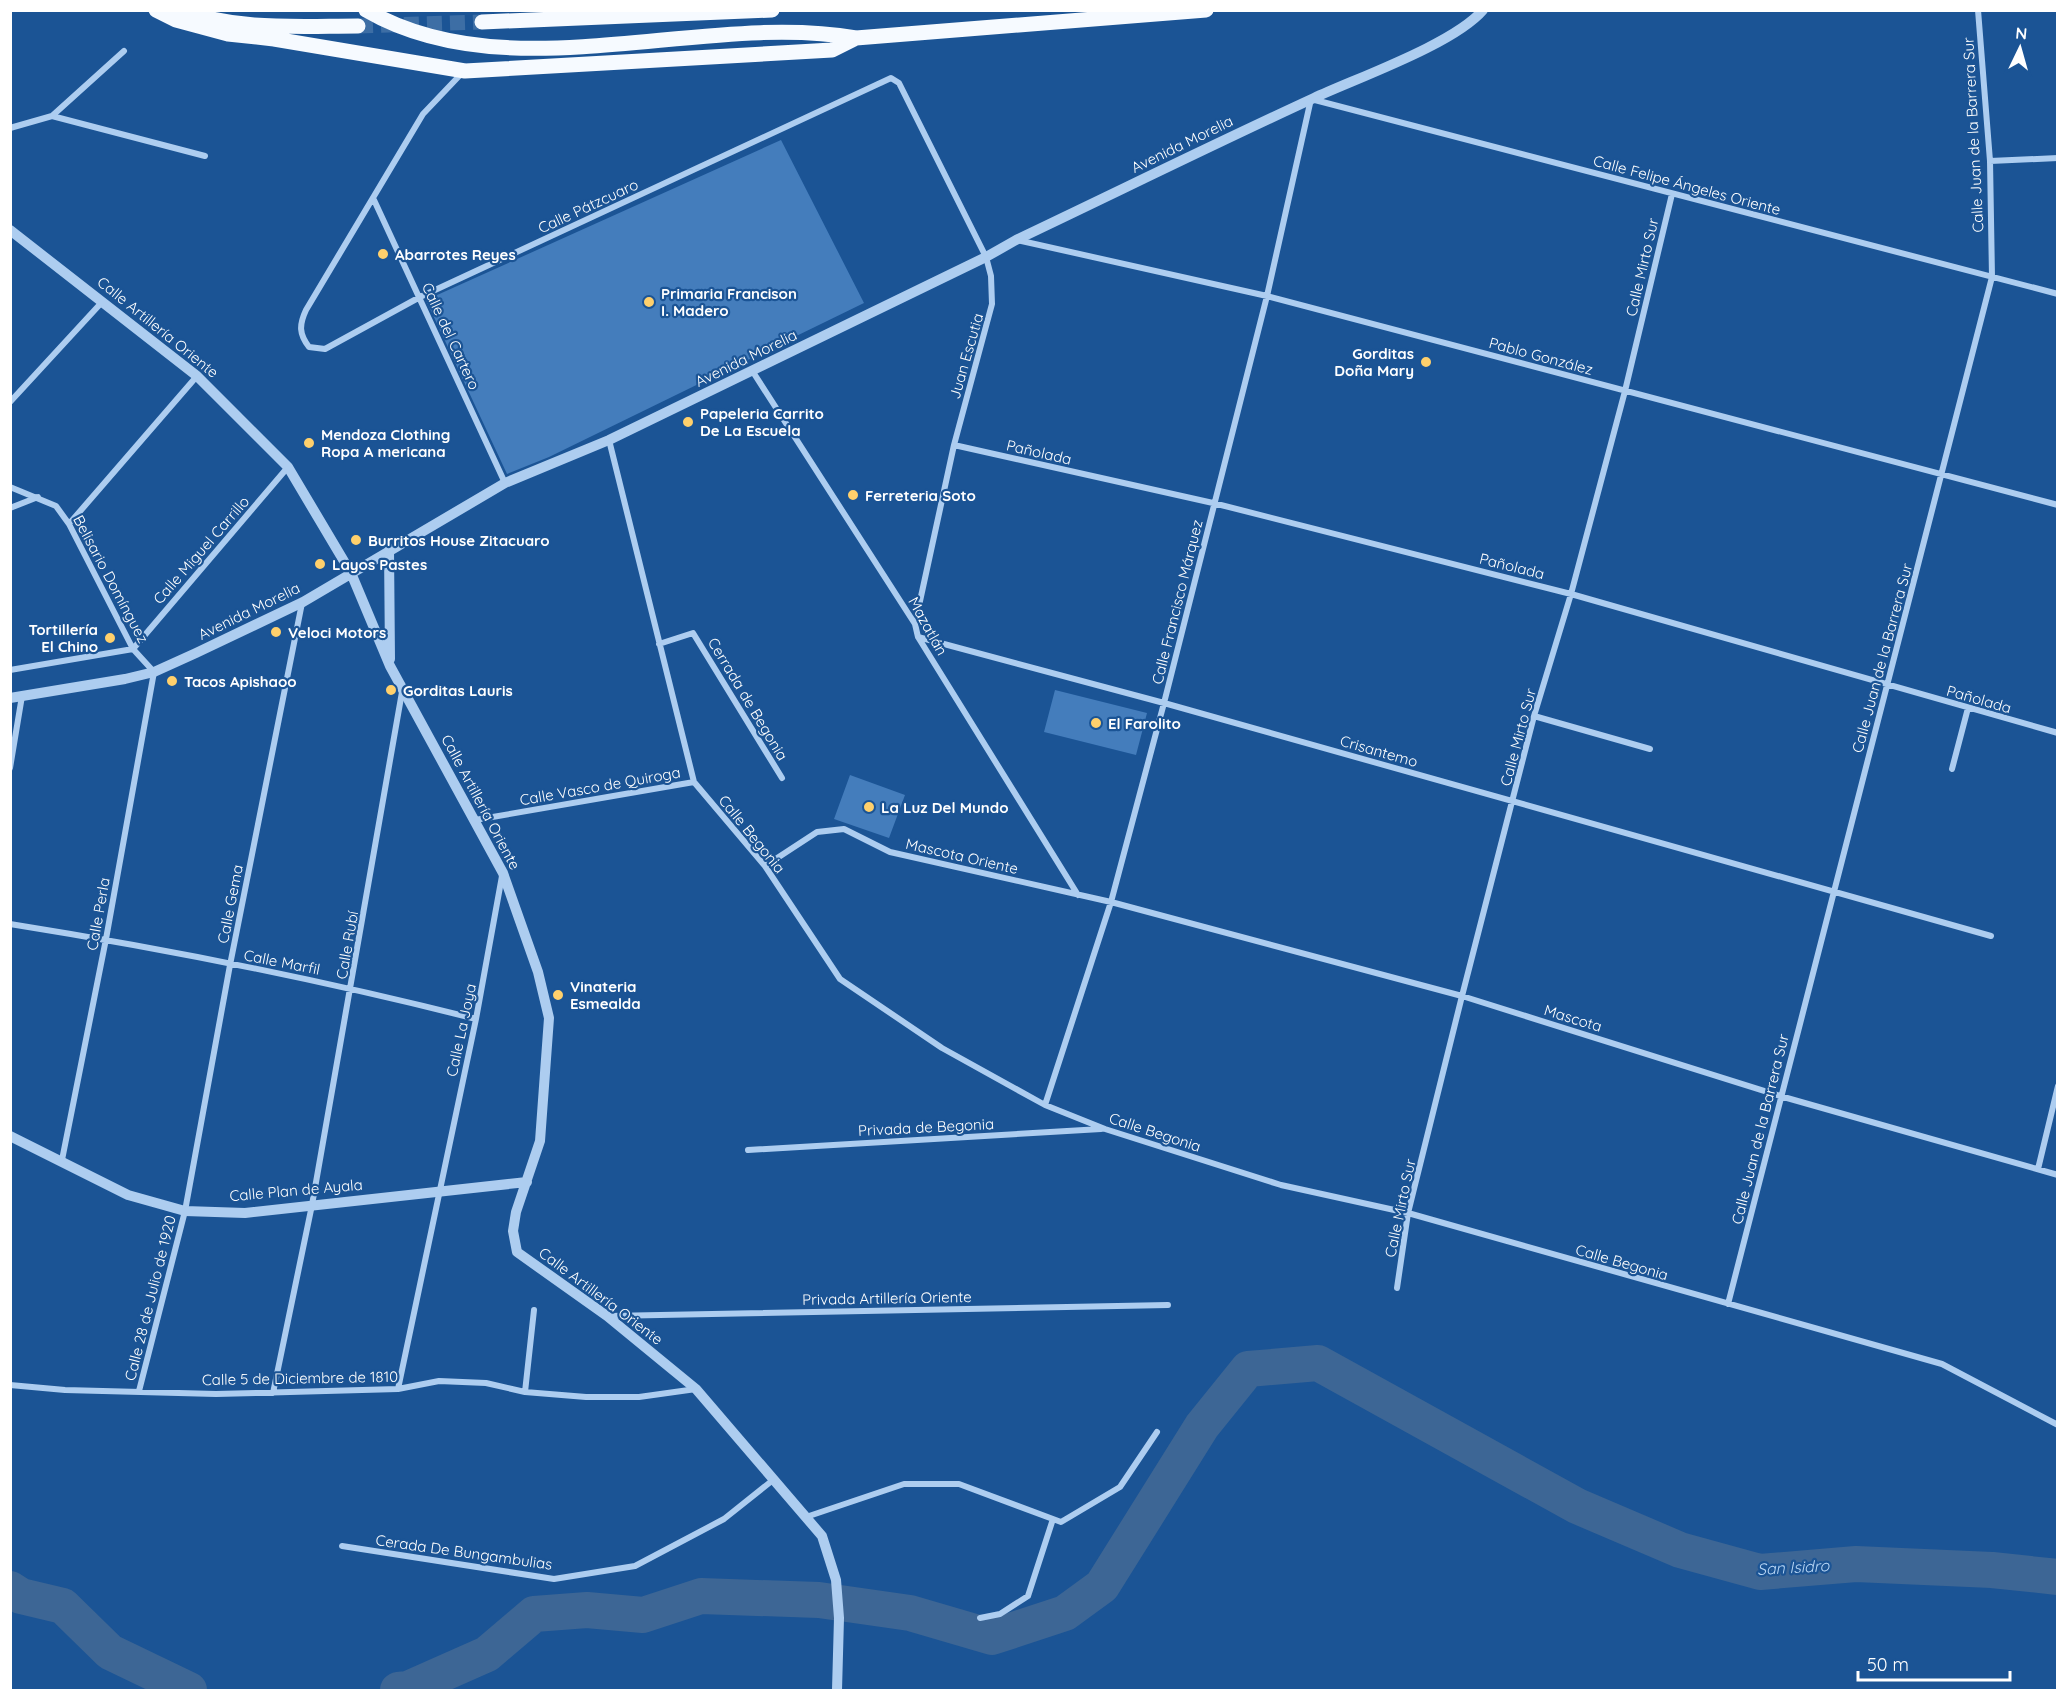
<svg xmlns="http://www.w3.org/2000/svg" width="2068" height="1701" font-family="Quicksand,sans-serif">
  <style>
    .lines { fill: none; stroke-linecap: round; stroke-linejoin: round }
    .river { stroke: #3d6695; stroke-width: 36 }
    .building { fill: #447dbc }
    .primary-tunnel { stroke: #3d6ea5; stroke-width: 15; stroke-dasharray: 15 8; stroke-linecap: butt }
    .minor { stroke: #adcdf0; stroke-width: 6 }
    .tertiary { stroke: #adcdf0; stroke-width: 10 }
    .primary { stroke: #f6faff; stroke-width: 15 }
    .poi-dot { fill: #ffd06c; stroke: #1b5495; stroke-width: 2 }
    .labels { text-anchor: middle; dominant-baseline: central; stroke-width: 4.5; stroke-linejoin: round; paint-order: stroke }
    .street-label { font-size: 15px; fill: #fff; stroke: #1b5495 }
    .poi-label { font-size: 15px; font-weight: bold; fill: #fff; stroke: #1b5495; text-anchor: start }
    .water-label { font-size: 16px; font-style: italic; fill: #b9d7f6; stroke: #1b5495 }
  </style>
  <rect width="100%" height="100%" fill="#1b5495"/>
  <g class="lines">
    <path class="river" d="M10 1589 21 1596 63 1606 110 1652 189 1690
      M398 1690 408 1689 487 1654 534 1614 587 1610 643 1615 701 1596 819 1600 910 1613 992 1637 1065 1613 1102 1586 1202 1426 1248 1369 1318 1363 1577 1506 1680 1550 1760 1572 1856 1564 1992 1570 2058 1577"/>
  </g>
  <path class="building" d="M781 140 864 303 549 457 507 474 426 300Z
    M1055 690 1147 713 1136 755 1044 732Z
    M850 775 905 795 889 838 834 819Z"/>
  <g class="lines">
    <path class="primary-tunnel" d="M358 26 482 22"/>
    <path class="minor" d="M462 73 423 114 306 310C299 325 299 334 309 347L325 349 420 297 891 78 899 83 986 257 991 276 992 304 954 445 915 624
      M52 116 124 51
      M10 128 52 116 205 156
      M1990 161 2058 158
      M374 200 505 483
      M1017 240 1267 296 2058 505
      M753 372 915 624 918 637 1078 895
      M10 402 103 301
      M609 440 694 782 765 866 840 979 942 1048 1045 1105 1105 1129 1281 1185 1408 1213 1942 1364 2058 1425
      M954 445 1213 503 1571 594 2058 733
      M10 487 56 506 69 524 133 649 154 672 106 939 62 1160
      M10 508 38 497
      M69 524 197 376
      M918 637 1164 703 1991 936
      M659 644 693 633 782 778
      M10 670 133 649 288 467
      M1534 716 1650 749
      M10 768 22 696
      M1952 769 1968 708
      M475 820 694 782
      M765 866 817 832 844 829 890 852 1111 902 1462 996 1780 1096 2058 1175
      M10 924C167 949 322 980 476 1019
      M1045 1105 1111 902 1164 703 1267 296 1311 99 2058 294
      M748 1150 1101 1129
      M2038 1169 2058 1086
      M1397 1288 1408 1213 1462 996 1534 716 1571 594 1625 391 1672 194
      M1728 1304 1992 277 1990 161 1978 10
      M608 1316 1168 1305
      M10 1385 65 1390 216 1394 398 1389 439 1381 486 1383 525 1392 586 1397H639L696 1389
      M398 1389 476 1019 502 876
      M139 1391 185 1211 230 965 302 603
      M525 1392 534 1310
      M273 1393 312 1205 402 692
      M806 1517 904 1484H959L1061 1522 1120 1487 1157 1432
      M342 1546 554 1579 635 1566 724 1519 773 1480
      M980 1618 1000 1614 1028 1596 1053 1519"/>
    <path class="tertiary" d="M10 230 197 376 288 467 351 573 390 666 503 873 538 972 549 1018 540 1141 516 1212 513 1231 517 1252 607 1316 696 1389 822 1536 836 1580 839 1618 837 1690
      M389 550 390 659
      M10 698 125 679 154 672 196 653 303 602 505 483 609 440 986 257 1016 240C1115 193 1214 144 1314 98 1357 78 1454 44 1483 10
      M10 1136 128 1195 185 1211 245 1213 527 1182"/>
    <path class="primary" d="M156 10 176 20 228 34 274 39 465 71 832 50 856 38
      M181 10C237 31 299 26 358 26
      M366 10C509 93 702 11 856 38L1206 10
      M482 22 772 10"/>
  </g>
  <g class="poi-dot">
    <circle cx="383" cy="254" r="6"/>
    <circle cx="649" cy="302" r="6"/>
    <circle cx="1426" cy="362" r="6"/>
    <circle cx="688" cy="422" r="6"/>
    <circle cx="309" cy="443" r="6"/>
    <circle cx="853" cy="495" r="6"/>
    <circle cx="356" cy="540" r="6"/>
    <circle cx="320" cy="564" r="6"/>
    <circle cx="276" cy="632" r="6"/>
    <circle cx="110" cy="638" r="6"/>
    <circle cx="172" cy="681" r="6"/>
    <circle cx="391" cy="690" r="6"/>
    <circle cx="1096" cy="723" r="6"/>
    <circle cx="869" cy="807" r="6"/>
    <circle cx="558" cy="995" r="6"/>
  </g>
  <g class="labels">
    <g class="street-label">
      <text transform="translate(1973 135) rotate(-93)">Calle Juan de la Barrera Sur</text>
      <text transform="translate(1182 144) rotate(-26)">Avenida Morelia</text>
      <text transform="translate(1687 185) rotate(15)">Calle Felipe Ángeles Oriente</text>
      <text transform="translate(588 206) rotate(-25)">Calle Pátzcuaro</text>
      <text transform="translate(1642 267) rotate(-77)">Calle Mirto Sur</text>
      <text transform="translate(158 327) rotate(39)">Calle Artillería Oriente</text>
      <text transform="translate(451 336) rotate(65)">Calle del Cartero</text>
      <text transform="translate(966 356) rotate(-74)">Juan Escutia</text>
      <text transform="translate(1541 356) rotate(15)">Pablo González</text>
      <text transform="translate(746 358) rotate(-26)">Avenida Morelia</text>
      <text transform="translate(1039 452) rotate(13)">Pañolada</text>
      <text transform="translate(201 550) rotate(-49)">Calle Miguel Carrillo</text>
      <text transform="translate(1512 566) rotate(14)">Pañolada</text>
      <text transform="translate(111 579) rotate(62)">Belisario Domínguez</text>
      <text transform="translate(1177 602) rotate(-76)">Calle Francisco Márquez</text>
      <text transform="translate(249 611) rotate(-26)">Avenida Morelia</text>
      <text transform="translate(928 626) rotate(61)">Mazatlán</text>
      <text transform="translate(1882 658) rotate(-75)">Calle Juan de la Barrera Sur</text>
      <text transform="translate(748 699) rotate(59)">Cerrada de Begonia</text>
      <text transform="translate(1979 699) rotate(16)">Pañolada</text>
      <text transform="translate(1518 737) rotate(-75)">Calle Mirto Sur</text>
      <text transform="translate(1379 751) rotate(16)">Crisantemo</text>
      <text transform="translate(600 786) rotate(-10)">Calle Vasco de Quiroga</text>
      <text transform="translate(481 802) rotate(62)">Calle Artillería Oriente</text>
      <text transform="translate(752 834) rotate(51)">Calle Begonia</text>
      <text transform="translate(962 856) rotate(13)">Mascota Oriente</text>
      <text transform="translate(230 904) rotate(-79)">Calle Gema</text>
      <text transform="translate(98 914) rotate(-80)">Calle Perla</text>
      <text transform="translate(347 945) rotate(-80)">Calle Rubí</text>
      <text transform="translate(282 962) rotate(11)">Calle Marfil</text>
      <text transform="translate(1573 1018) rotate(17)">Mascota</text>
      <text transform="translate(461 1030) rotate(-78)">Calle La Joya</text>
      <text transform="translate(926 1127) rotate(-3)">Privada de Begonia</text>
      <text transform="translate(1760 1129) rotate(-76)">Calle Juan de la Barrera Sur</text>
      <text transform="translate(1155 1132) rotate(18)">Calle Begonia</text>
      <text transform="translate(296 1190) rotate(-5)">Calle Plan de Ayala</text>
      <text transform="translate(1400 1208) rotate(-78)">Calle Mirto Sur</text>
      <text transform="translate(1622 1262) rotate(16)">Calle Begonia</text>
      <text transform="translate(601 1296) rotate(37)">Calle Artillería Oriente</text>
      <text transform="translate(150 1298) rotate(-76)">Calle 28 de Julio de 1920</text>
      <text transform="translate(887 1298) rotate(-1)">Privada Artillería Oriente</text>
      <text transform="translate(300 1378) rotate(-1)">Calle 5 de Diciembre de 1810</text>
      <text transform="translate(464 1552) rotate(8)">Cerada De Bungambulias</text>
    </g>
    <g class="poi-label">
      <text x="395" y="254">Abarrotes Reyes</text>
      <text x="661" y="293">Primaria Francison<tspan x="661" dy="17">I. Madero</tspan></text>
      <text x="1414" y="353" text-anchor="end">Gorditas<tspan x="1414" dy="17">Doña Mary</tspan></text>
      <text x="700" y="413">Papeleria Carrito<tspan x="700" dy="17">De La Escuela</tspan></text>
      <text x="321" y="434">Mendoza Clothing<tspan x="321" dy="17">Ropa A mericana</tspan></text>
      <text x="865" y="495">Ferreteria Soto</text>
      <text x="368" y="540">Burritos House Zitacuaro</text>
      <text x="332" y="564">Layos Pastes</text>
      <text x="98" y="629" text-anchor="end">Tortillería<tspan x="98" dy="17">El Chino</tspan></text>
      <text x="288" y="632">Veloci Motors</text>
      <text x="184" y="681">Tacos Apishaoo</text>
      <text x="403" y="690">Gorditas Lauris</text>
      <text x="1108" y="723">El Farolito</text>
      <text x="881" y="807">La Luz Del Mundo</text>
      <text x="570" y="986">Vinateria<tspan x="570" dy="17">Esmealda</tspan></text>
    </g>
    <g class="water-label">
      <text transform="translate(1793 1567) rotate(-3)">San Isidro</text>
    </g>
  </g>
  <rect width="2068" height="1701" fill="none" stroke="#ffffff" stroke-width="24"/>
  <g transform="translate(2020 48) rotate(5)" stroke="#1b5495" stroke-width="4.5" paint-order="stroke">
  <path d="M0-4.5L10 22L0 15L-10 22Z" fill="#ffffff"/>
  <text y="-9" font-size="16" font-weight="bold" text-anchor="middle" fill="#ffffff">N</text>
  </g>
  <path d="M1858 1671v9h152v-9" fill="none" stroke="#ffffff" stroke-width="3"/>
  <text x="1867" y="1671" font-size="18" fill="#ffffff" stroke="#1b5495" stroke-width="4.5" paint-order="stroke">50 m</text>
</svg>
